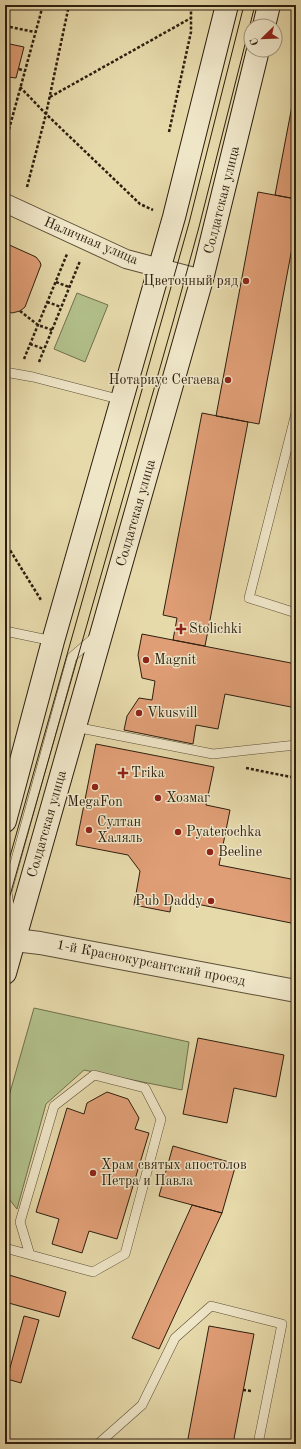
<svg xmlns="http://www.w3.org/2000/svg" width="301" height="1449" font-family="'Old Standard TT',serif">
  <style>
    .green { fill: #b2c08b; stroke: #70704d }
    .building { fill: #e09e76; stroke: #2d1f0f }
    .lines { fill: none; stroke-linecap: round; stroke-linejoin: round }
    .service-casing { stroke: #5b4e36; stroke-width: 10 }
    .minor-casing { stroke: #5b4e36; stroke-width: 20 }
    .tertiary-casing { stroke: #5b4e36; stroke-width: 24 }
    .secondary-casing { stroke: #2d1f0f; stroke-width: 24 }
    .path { stroke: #2d1f0f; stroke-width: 2.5; stroke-dasharray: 3 2; stroke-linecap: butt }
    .service { stroke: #efe6c8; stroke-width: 9 }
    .minor { stroke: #efe6c8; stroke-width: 18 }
    .tertiary { stroke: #efe6c8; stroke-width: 22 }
    .secondary { stroke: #efe6c8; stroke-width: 22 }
    .tram { stroke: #2d1f0f; stroke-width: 1 }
    .poi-dot { fill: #8f2418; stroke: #efe6c8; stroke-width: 1.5 }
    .labels { text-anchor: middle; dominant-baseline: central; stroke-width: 3; stroke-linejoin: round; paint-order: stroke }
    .street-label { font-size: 14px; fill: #2d1f0f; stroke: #efe6c8 }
    .poi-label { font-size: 14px; fill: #2d1f0f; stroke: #efe6c8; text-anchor: start }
  </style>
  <rect width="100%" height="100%" fill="#e6d9aa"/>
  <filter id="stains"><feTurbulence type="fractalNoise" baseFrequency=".005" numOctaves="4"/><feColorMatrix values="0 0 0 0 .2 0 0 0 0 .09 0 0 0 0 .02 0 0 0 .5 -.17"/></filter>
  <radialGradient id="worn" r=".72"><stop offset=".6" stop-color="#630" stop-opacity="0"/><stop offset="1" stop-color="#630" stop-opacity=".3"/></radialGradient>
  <path class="green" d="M77 293 108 305 85 362 54 349Z
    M34 1008 189 1042 182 1090 84 1070 46 1104 17 1209 5 1194V1110Z"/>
  <path class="building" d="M5 43 24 47 16 78 8 77 5 93Z
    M296 85V199L275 195Z
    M258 192 296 199V227L259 424 216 416Z
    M5 243 36 257 40 262 41 265 25 307 20 311 12 313 5 310Z
    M202 413 248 422 205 646 173 640 177 618 163 615Z
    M142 634 296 664V708L225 694 218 729 196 725 193 744 124 730 127 716 139 698 152 700 155 681 142 678 138 655Z
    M96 744 214 767 206 805 230 810 219 865 296 880V924L172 899 170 912 134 905 140 871 128 855 76 845Z
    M198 1038 284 1055 276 1097 234 1088 227 1123 183 1114Z
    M107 1092 128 1099 139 1118 135 1129 149 1133 117 1239 89 1231 82 1253 52 1244 59 1219 36 1212 67 1108 84 1114 87 1103Z
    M173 1146 236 1164 222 1213 159 1196Z
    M192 1205 222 1213 159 1349 132 1338Z
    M9 1275 66 1292 59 1317 5 1302V1287Z
    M24 1316 39 1320 21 1383 7 1379Z
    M209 1326 254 1334 233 1444H187Z"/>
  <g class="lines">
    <defs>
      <path id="service" d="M5 372 33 377 122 400
        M296 413 249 598 296 613
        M5 631 53 641
        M75 727 213 754 296 745
        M12 925 7 892 72 657 96 636
        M5 1248 93 1272 125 1254 161 1119 145 1088 94 1075 54 1106 20 1222 30 1255
        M98 1444 142 1405 175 1338 211 1306 282 1324 258 1444"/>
      <path id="minor" d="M5 203 126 259 202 279"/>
      <path id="tertiary" d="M5 940H15L40 943 296 991"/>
      <path id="secondary" d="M264 26 269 5
        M5 821 53 641 174 217 227 5
        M5 973 202 279 258 50"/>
    </defs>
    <use href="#service" class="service-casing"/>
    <use href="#minor" class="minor-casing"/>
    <use href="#tertiary" class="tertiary-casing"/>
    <use href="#secondary" class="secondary-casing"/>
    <path class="path" d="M5 26 35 32
      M19 69 25 71
      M20 87 46 114 140 204 153 210
      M50 97 191 18
      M169 132 191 32V5
      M5 144 43 5
      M27 187 46 114 69 5
      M56 282 69 287
      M47 302 61 307
      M20 311 38 325 52 330
      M30 344 44 349
      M24 359 67 254
      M39 362 80 261
      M5 542 41 600
      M246 768 296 778
      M243 1390 252 1391"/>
    <use href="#service" class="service"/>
    <use href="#minor" class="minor"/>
    <use href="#tertiary" class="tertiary"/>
    <use href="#secondary" class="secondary"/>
    <path class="tram" d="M5 874 162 319 189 223 244 5
      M5 913 173 322 199 227 255 5"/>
  </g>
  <g class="poi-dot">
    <circle cx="246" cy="281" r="4"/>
    <circle cx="228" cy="380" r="4"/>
    <path d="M179 623h4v4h4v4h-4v4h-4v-4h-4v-4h4z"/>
    <circle cx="146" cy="660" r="4"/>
    <circle cx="139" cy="713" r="4"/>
    <path d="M121 767h4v4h4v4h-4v4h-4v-4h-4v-4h4z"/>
    <circle cx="95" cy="787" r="4"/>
    <circle cx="158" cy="798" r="4"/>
    <circle cx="89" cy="830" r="4"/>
    <circle cx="178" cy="832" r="4"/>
    <circle cx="210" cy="852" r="4"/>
    <circle cx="211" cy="901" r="4"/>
    <circle cx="93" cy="1173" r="4"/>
  </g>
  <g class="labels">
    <g class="street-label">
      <text transform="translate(222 200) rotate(-76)">Солдатская улица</text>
      <text transform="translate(91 241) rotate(23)">Наличная улица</text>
      <text transform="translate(136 513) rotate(-74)">Солдатская улица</text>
      <text transform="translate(47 824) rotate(-74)">Солдатская улица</text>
      <text transform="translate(151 963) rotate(11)">1-й Краснокурсантский проезд</text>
    </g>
    <g class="poi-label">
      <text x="238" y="281" text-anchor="end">Цветочный ряд</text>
      <text x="220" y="380" text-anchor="end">Нотариус Сегаева</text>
      <text x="189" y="629">Stolichki</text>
      <text x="154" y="660">Magnit</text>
      <text x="147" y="713">Vkusvill</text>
      <text x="131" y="773">Trika</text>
      <text x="166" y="798">Хозмаг</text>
      <text x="95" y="802" text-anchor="middle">MegaFon</text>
      <text x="97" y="822">Султан<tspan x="97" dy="16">Халяль</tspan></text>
      <text x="186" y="832">Pyaterochka</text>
      <text x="218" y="852">Beeline</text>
      <text x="203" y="901" text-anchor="end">Pub Daddy</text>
      <text x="101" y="1165">Храм святых апостолов<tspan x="101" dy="16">Петра и Павла</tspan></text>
    </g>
  </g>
  <rect width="301" height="1449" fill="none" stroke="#e6d9aa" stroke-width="20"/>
  <rect x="6" y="6" width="289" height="1437" fill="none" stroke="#2d1f0f" stroke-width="2"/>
  <rect x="10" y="10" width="281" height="1429" fill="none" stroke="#2d1f0f"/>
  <g transform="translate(263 38) rotate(247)"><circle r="19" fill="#efe6c8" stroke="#a1967e"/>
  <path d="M0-3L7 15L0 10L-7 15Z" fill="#8f2418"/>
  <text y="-6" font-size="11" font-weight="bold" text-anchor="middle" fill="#2d1f0f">С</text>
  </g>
  <rect width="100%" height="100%" filter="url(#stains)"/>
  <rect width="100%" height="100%" fill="url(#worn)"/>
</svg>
